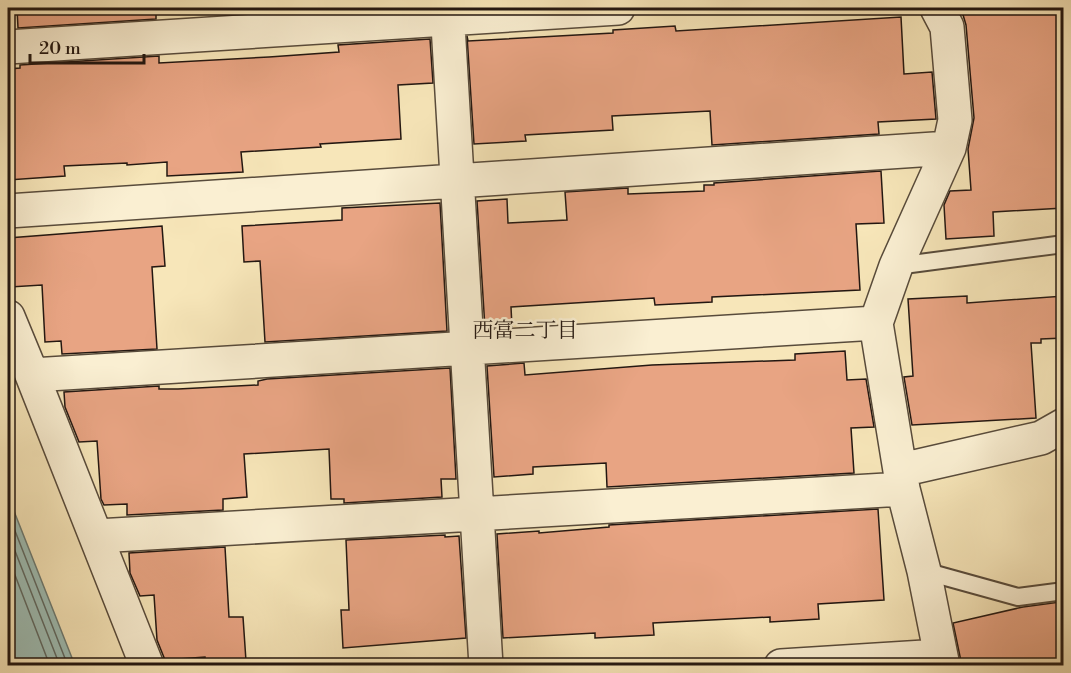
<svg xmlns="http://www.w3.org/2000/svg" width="1071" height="673" font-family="'Libre Bodoni','Noto Serif JP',serif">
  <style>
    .water { fill: #9ebeb5; stroke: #6d7b73; stroke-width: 1.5 }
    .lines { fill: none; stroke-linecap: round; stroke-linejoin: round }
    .shore { stroke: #606a63; stroke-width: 1.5 }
    .building { fill: #e8a483; stroke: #231711; stroke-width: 1.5 }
    .service-casing { stroke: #584b3b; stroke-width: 20 }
    .minor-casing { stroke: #584b3b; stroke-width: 36 }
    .service { stroke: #faefd2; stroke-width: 16 }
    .minor { stroke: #faefd2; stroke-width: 33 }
    .labels { text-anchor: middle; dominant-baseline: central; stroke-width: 5; stroke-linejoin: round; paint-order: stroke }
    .neighbourhood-label { font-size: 21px; fill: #231711; stroke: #faefd2 }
  </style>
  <rect width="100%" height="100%" fill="#f7e6b9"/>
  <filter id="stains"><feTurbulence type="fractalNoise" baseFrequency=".00333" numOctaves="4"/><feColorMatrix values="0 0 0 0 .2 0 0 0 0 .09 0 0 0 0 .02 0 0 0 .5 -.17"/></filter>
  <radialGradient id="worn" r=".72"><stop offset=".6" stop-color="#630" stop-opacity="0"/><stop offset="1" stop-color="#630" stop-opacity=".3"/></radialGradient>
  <path class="water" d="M8 496 74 663 75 665H8Z"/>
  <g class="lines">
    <path class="shore" d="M8 513 68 666
      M8 533 60 666
      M8 557 50 666"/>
  </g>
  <path class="building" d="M17 8H156V19L18 28Z
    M961 8H1064V208L993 212 994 236 946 239 944 205 950 191 971 190 968 149 974 118 966 25Z
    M901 17 904 74 932 72 936 119 878 122 879 134 712 145 710 111 612 116 613 130 525 135 526 141 474 144 467 36 468 41 613 33V30L675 26 676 31Z
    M430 39 433 83 398 85 401 139 320 144 321 147 241 152 243 172 167 176V162L127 165V163L64 166 65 176 8 180V69L20 68V65L159 56V63L269 57 339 52 338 45Z
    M881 171 884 223 856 224 860 290 712 297V302L655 305 654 298 511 307 512 327 485 328 477 201 507 199 508 223 567 220 565 192 628 188V194L704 191V185H714V183Z
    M440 203 447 331 265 342 260 261 244 262 242 226 342 220V208Z
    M162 226 165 266 152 267 157 349 62 354 61 341 45 342 42 285 10 287 8 238Z
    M967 296V303L1064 296V338L1041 339V343H1031L1036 418 912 425 904 377 913 376 908 299Z
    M845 351 847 380 866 379 874 427 851 428 854 473 607 487 606 463 533 467V474L494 477 487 366 524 363 525 375 652 365 795 360V354Z
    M450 368 456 479H441L442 497 344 503V499H331L329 449 244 454 247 497 223 499V510L127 515V504L104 505 101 499 97 441 79 442 65 407 64 392 159 386V389H178L258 385V381L267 379Z
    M878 509 884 600 818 604 819 619 770 622V617L653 623 654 635 595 638V633L503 638 497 534 539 531V533L609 527V525Z
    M445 535V537L459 536 466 638 343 648 341 610H349L346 540Z
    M225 547 229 617H243L246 661 206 663 205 657 165 660 157 640 154 595 140 596 130 573 129 553Z
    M1060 602 1064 620V666H962L953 623 1023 607Z"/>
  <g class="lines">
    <defs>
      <path id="service" d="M896 266 1064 244
        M924 571 1018 597 1064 591"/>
      <path id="minor" d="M447 8 486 666
        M937 8 947 27 955 120 949 148 896 266 876 323 903 489 924 571 943 666
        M8 47 618 8
        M8 211 949 148
        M8 317 32 375 147 666
        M32 375 876 323
        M901 470 1041 438 1064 425
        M97 536 903 489
        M781 666 940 656"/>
    </defs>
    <use href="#service" class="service-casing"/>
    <use href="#minor" class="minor-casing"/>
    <use href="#service" class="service"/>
    <use href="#minor" class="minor"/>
  </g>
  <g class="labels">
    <g class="neighbourhood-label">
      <text x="525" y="331">西富二丁目</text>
    </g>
  </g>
  <rect width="1071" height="673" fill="none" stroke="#f7e6b9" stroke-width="30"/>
  <rect x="9" y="9" width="1053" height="655" fill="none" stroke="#231711" stroke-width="3"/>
  <rect x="15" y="15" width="1041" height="643" fill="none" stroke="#231711" stroke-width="1.5"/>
  <path d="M30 54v9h114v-9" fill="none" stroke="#231711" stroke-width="3"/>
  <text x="39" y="54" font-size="18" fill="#231711" stroke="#faefd2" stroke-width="4.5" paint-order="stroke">20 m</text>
  <rect width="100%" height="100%" filter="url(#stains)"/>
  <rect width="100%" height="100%" fill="url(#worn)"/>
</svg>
